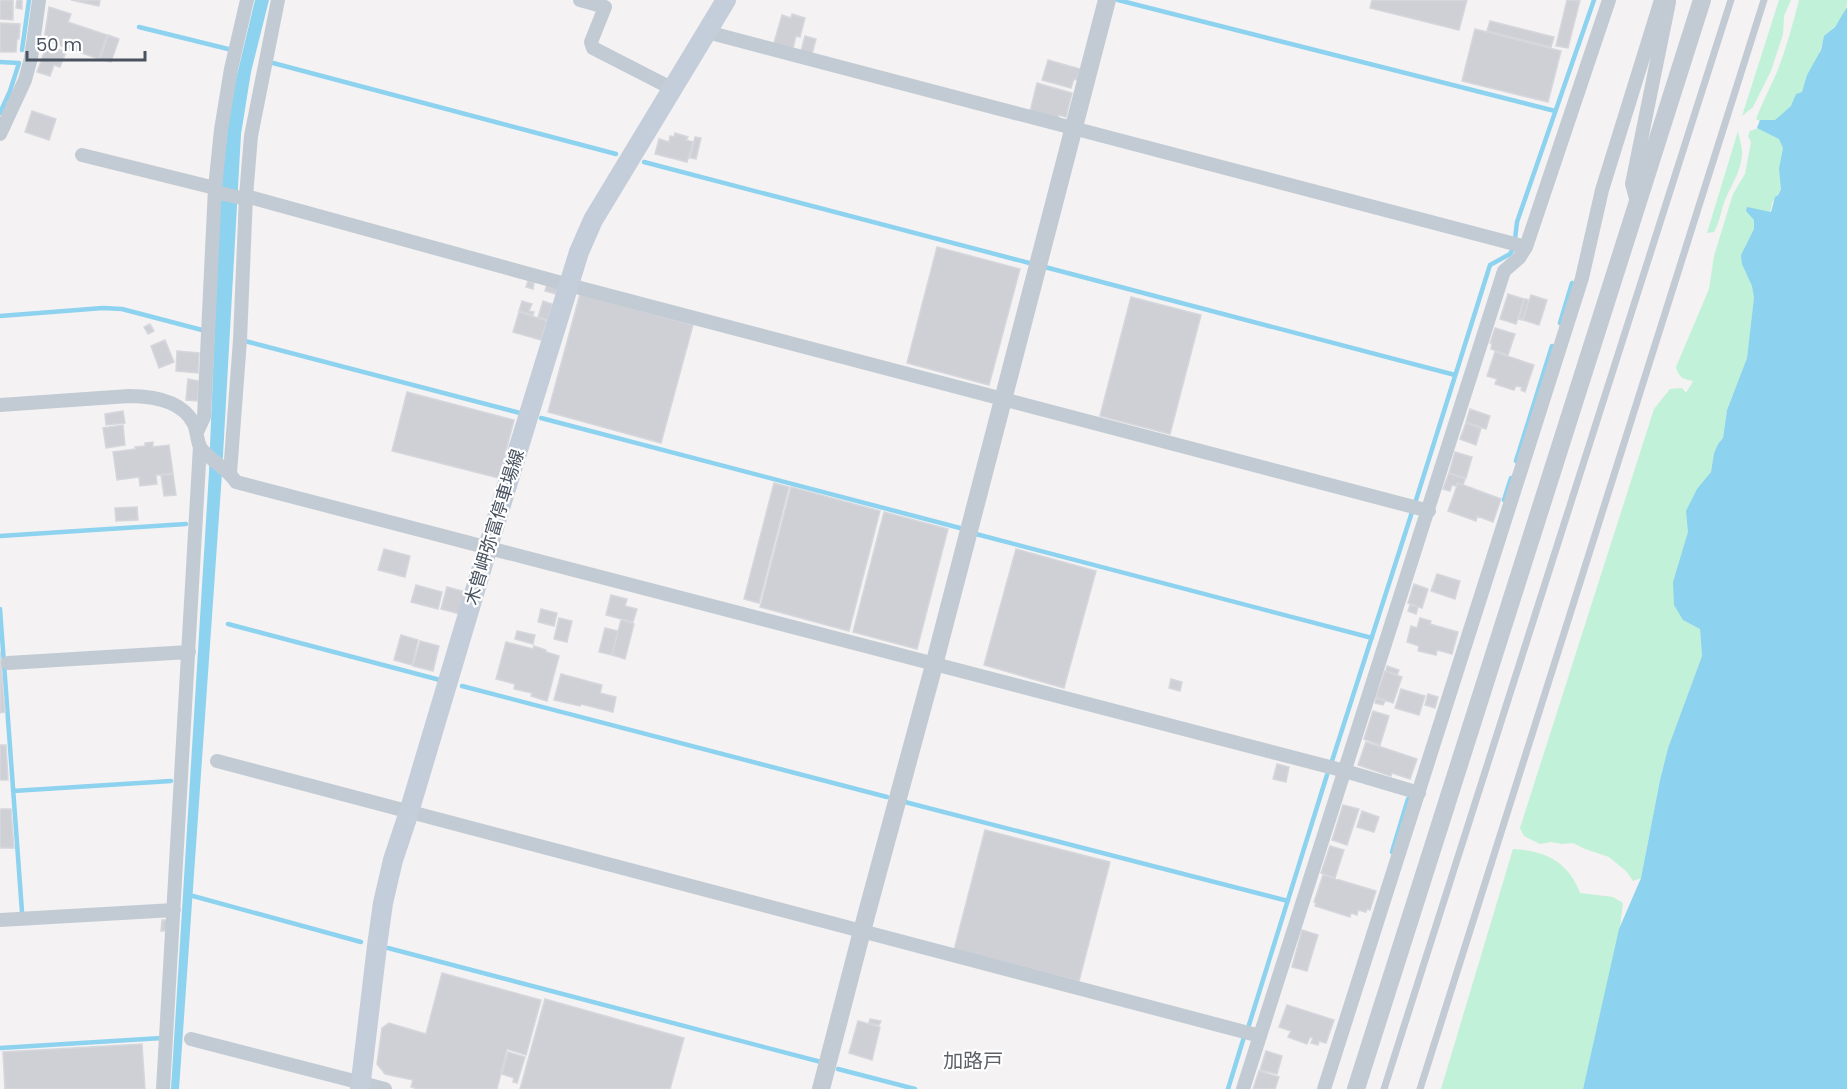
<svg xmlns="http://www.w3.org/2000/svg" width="1847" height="1089" font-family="Poppins,'Noto Sans JP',sans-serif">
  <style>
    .green { fill: #c1f1d8 }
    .water { fill: #8dd2ef }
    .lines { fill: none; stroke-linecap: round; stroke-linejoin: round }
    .stream { stroke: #8dd2ef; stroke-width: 4.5 }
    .building { fill: #ced0d6; stroke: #d6d7dd; stroke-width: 1.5 }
    .service { stroke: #c2cbd3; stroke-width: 7 }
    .minor { stroke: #c2cbd3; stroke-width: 14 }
    .tertiary { stroke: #c2cbd3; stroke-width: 18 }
    .secondary { stroke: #c4cdda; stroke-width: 20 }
    .labels { text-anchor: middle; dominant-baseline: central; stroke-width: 4.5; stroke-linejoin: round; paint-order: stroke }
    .street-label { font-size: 18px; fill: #495360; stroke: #fff }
    .neighbourhood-label { font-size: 20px; fill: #5e6167; stroke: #fff }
  </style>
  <rect width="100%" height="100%" fill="#f4f2f2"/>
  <path class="green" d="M1779 0H1791L1784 16 1783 34 1771 71 1753 107 1742 116Z
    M1799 0H1847C1847 15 1835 27 1824 37L1781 189 1772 203 1754 297 1747 358 1727 410 1723 438 1718 444 1714 453 1711 472 1700 629 1702 656 1668 748 1660 780 1641 878 1633 881 1627 872 1609 857 1585 849 1573 843 1562 844 1551 842 1540 844 1524 836 1520 828 1654 409 1670 389 1682 388 1686 393 1693 381C1683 379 1679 378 1676 367L1709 289 1714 256 1733 194 1745 174 1751 142 1748 136 1750 131 1758 128 1760 121 1756 119C1762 103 1770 88 1777 72 1786 49 1793 24 1799 0Z
    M1738 131C1739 137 1741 143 1742 150 1743 168 1732 184 1725 200 1721 210 1720 221 1714 232L1707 233Z
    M1513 849C1545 851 1568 861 1580 893L1613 897 1623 903 1620 927 1583 1089H1441Z"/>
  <path class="water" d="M255 0H269L251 72 241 134 222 473 179 1089H171L209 472 220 197 231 100Z
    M1847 7V1089H1583L1619 929 1641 878 1660 780 1668 748 1702 656 1700 629 1683 620 1674 605 1673 582 1688 532 1686 511 1697 489 1711 472 1714 453 1718 444 1723 438 1727 410 1747 358 1754 297 1752 286 1742 264 1741 255 1754 229V220L1746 211 1747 207 1771 212 1775 197 1778 195 1781 189 1779 169 1783 148 1779 139 1757 128 1760 120H1775L1791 106 1796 94 1802 92 1807 75 1821 50 1824 36 1835 27Z"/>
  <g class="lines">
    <path class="stream" d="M1118 0 1555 111
      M139 27 228 49
      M22 50 29 0
      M0 62 19 63 10 91 0 113
      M273 63 616 154
      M644 162 1033 264
      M1515 239 1517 222 1594 0
      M1041 266 1455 375
      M0 316 103 308 122 309 202 330
      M1560 323 1572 283
      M245 341 520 413
      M541 418 960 528
      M1516 461 1552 346
      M1416 500 1490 265 1510 254 1513 249
      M1504 500 1511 478
      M976 534 1372 638
      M0 536 186 524
      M0 609 22 912
      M228 624 440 680
      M462 686 887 797
      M1332 761 1412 512
      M13 791 171 781
      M905 802 1288 901
      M1392 852 1408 799
      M193 896 361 942
      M388 948 821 1062
      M1248 1028 1327 775
      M0 1048 162 1038
      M838 1069 915 1089
      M1228 1089 1244 1037"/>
  </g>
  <path class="building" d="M0 0H13V20L0 19Z
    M17 0H22V9L16 8Z
    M71 0H100L99 6Z
    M1372 0H1467L1459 30 1370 8Z
    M1567 0H1580L1568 48 1556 46Z
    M49 7 71 14 68 22 107 35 99 59 44 40Z
    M792 14 805 18 800 37 796 36 793 48 774 43 782 15 791 18Z
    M1490 21 1554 37 1551 47 1487 31Z
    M0 23 20 24 19 39H17L16 52H0Z
    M1475 29 1561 51 1548 102 1462 81Z
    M108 35 119 39 111 62 100 59Z
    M805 36 816 39 812 54 801 51Z
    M47 45 66 52 60 67 54 65 50 76 37 72Z
    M1048 60 1080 69 1077 80 1074 79 1071 88 1042 80Z
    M1037 83 1072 93 1066 117 1059 115 1058 119 1030 112Z
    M32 111 56 119 49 140 25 132Z
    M675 133 688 137 686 140 693 142 687 162 655 154 659 139 669 142 670 136 674 137Z
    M695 137 701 138 696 159 690 158Z
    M937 247 1020 269 989 385 907 363Z
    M528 281 534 283 533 289 526 287Z
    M547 284 558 288 556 294 545 291Z
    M580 294 693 325 661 443 548 412Z
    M1508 294 1524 299 1516 324 1500 319Z
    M1531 295 1547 300 1539 325 1523 320Z
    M1131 297 1201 315 1170 434 1100 416Z
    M1525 299 1529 300 1522 320 1519 319Z
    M522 301 532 304 529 311 534 312 533 315 519 311Z
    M543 301 552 304 548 320 538 317Z
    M519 312 547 321 541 340 513 332Z
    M150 324 154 331 148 334 144 327Z
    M1495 328 1515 334 1508 355 1491 349 1492 343H1490Z
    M165 340 174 362 159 368 151 346Z
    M177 351 199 353 198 373 176 371Z
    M1495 352 1534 365 1525 392 1521 390 1522 387 1516 386 1514 390 1495 384 1497 379 1487 376Z
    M188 379 199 381 197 401 186 400Z
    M407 392 514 420 499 478 392 451Z
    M1470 409 1490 416 1486 429 1466 422Z
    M123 411 125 423 106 425 105 414Z
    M1466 423 1481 428 1476 445 1460 439Z
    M123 425 125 445 106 448 103 428Z
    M153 442V447L169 445 173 473 156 475 157 484 140 486 139 477 117 480 113 452 136 449 135 447 145 446V443Z
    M1455 452 1472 457 1466 478 1449 473Z
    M1449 473 1465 479 1463 485 1457 483 1456 486 1452 485 1450 491 1443 489Z
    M173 474 176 495 164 496 161 475Z
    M774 483 789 487 759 603 744 599Z
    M1458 483 1501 499 1493 522 1477 516 1476 521 1448 511Z
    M791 487 880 511 849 631 760 607Z
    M137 507 138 520 116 521 115 508Z
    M884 512 948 529 917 649 853 632Z
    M384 549 410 556 405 577 378 570Z
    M1016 549 1096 571 1064 688 984 665Z
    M1437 574 1460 581 1455 599 1431 591Z
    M1414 584 1428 589 1422 608 1408 603Z
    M416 585 442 592 438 609 411 602Z
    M447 587 466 592 460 614 441 609Z
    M611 595 627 599 625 606 637 609 633 622 606 615Z
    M1410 605 1418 607 1416 614 1408 611Z
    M541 609 557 613 554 626 538 622Z
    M559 618 572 621 567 642 554 639Z
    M1420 618 1431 621 1430 624 1458 632 1452 654 1437 650 1436 655 1418 651 1419 646 1407 642 1411 626 1417 628Z
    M621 620 634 624 625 659 612 655Z
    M605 628 618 631 612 655 599 652Z
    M517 631 535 635 533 644 515 639Z
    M401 635 418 640 412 665 394 660Z
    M420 641 439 646 433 671 413 666Z
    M506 642 533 649 534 646 546 650V652L559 656 547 701 531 696 532 693 514 689 515 684 496 679Z
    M0 651 5 712 0 713Z
    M1387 666 1399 670 1397 675 1386 671Z
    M1385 671 1402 677 1393 703 1376 697Z
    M561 674 602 685 600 693 616 697 613 712 581 704 580 706 554 700Z
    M1171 679 1182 682 1180 691 1169 688Z
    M1401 689 1425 696 1419 715 1395 708Z
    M1428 694 1438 697 1435 708 1425 705Z
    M1376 698 1385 701 1383 705 1375 703Z
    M1373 711 1389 716 1380 745 1364 739Z
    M1366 742 1417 759 1410 779 1392 773 1391 776 1358 765Z
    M0 745H6L8 780H0Z
    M1277 764 1289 767 1286 782 1273 779Z
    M1343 805 1359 809 1347 845 1332 840Z
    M0 809H11L14 848H0Z
    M1362 811 1379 817 1374 832 1357 827Z
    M985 830 1110 862 1079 981 954 950Z
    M1330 846 1344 850 1335 878 1321 873Z
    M1323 875 1376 891 1370 910 1367 909 1366 912 1358 910 1357 915 1351 913 1350 917 1315 906 1316 903 1314 902Z
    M162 920H168L167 931H161Z
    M1302 930 1318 935 1307 971 1292 967Z
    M442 973 541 1000 526 1055 507 1049 497 1089H418L411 1087 413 1080 385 1074 377 1064 382 1028 389 1023 426 1034Z
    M545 999 684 1038 670 1089H520Z
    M1287 1005 1334 1020 1326 1043 1319 1041 1318 1045 1311 1043 1313 1038 1310 1037 1307 1044 1288 1037 1291 1031 1279 1027Z
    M870 1019 881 1021 879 1025 869 1023Z
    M858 1021 880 1027 872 1060 849 1053Z
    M142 1044 145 1089H5L3 1052Z
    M1266 1051 1282 1056 1277 1074 1260 1070Z
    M508 1052 525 1057 517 1083 513 1082 514 1078 502 1074Z
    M1259 1071 1279 1077 1275 1089H1253Z"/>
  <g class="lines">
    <path class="service" d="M1384 1089 1731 0
      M1420 1089 1764 0"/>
    <path class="minor" d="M580 0 605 7 591 42 593 48 673 89
      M707 32 1526 247
      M0 134 25 80 31 58 39 0
      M82 155 215 188
      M215 192 246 199
      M246 196 569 285 1429 511
      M1637 202 1632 184 1669 2 1667 1
      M0 405 129 396C152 396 182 400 194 424 197 431 197 440 200 447 207 458 227 468 236 482L1345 771 1419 793
      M197 432 204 417 215 188 221 130 231 69 247 0
      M230 473 240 340 246 196 251 136 278 0
      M8 663 189 652
      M217 761 1260 1036
      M0 920 174 910
      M191 1039 385 1089
      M163 1089 200 446
      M1243 1089 1504 271 1519 258 1526 247 1609 0
      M1324 1089 1582 278 1602 190 1661 0"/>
    <path class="tertiary" d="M821 1089 862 931 934 665 1107 0
      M1356 1089 1702 0"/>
    <path class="secondary" d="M360 1089 377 946 383 903 393 860 409 812 488 547 579 252 593 220 726 0"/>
  </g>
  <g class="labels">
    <g class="street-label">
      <text transform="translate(494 527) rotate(-73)">木曽岬弥富停車場線</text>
    </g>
    <g class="neighbourhood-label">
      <text x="973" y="1061">加路戸</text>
    </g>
  </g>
  <path d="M27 51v9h118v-9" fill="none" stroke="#495360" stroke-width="3"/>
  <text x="36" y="51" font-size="18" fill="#495360" stroke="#ffffff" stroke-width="4.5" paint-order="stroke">50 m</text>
</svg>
